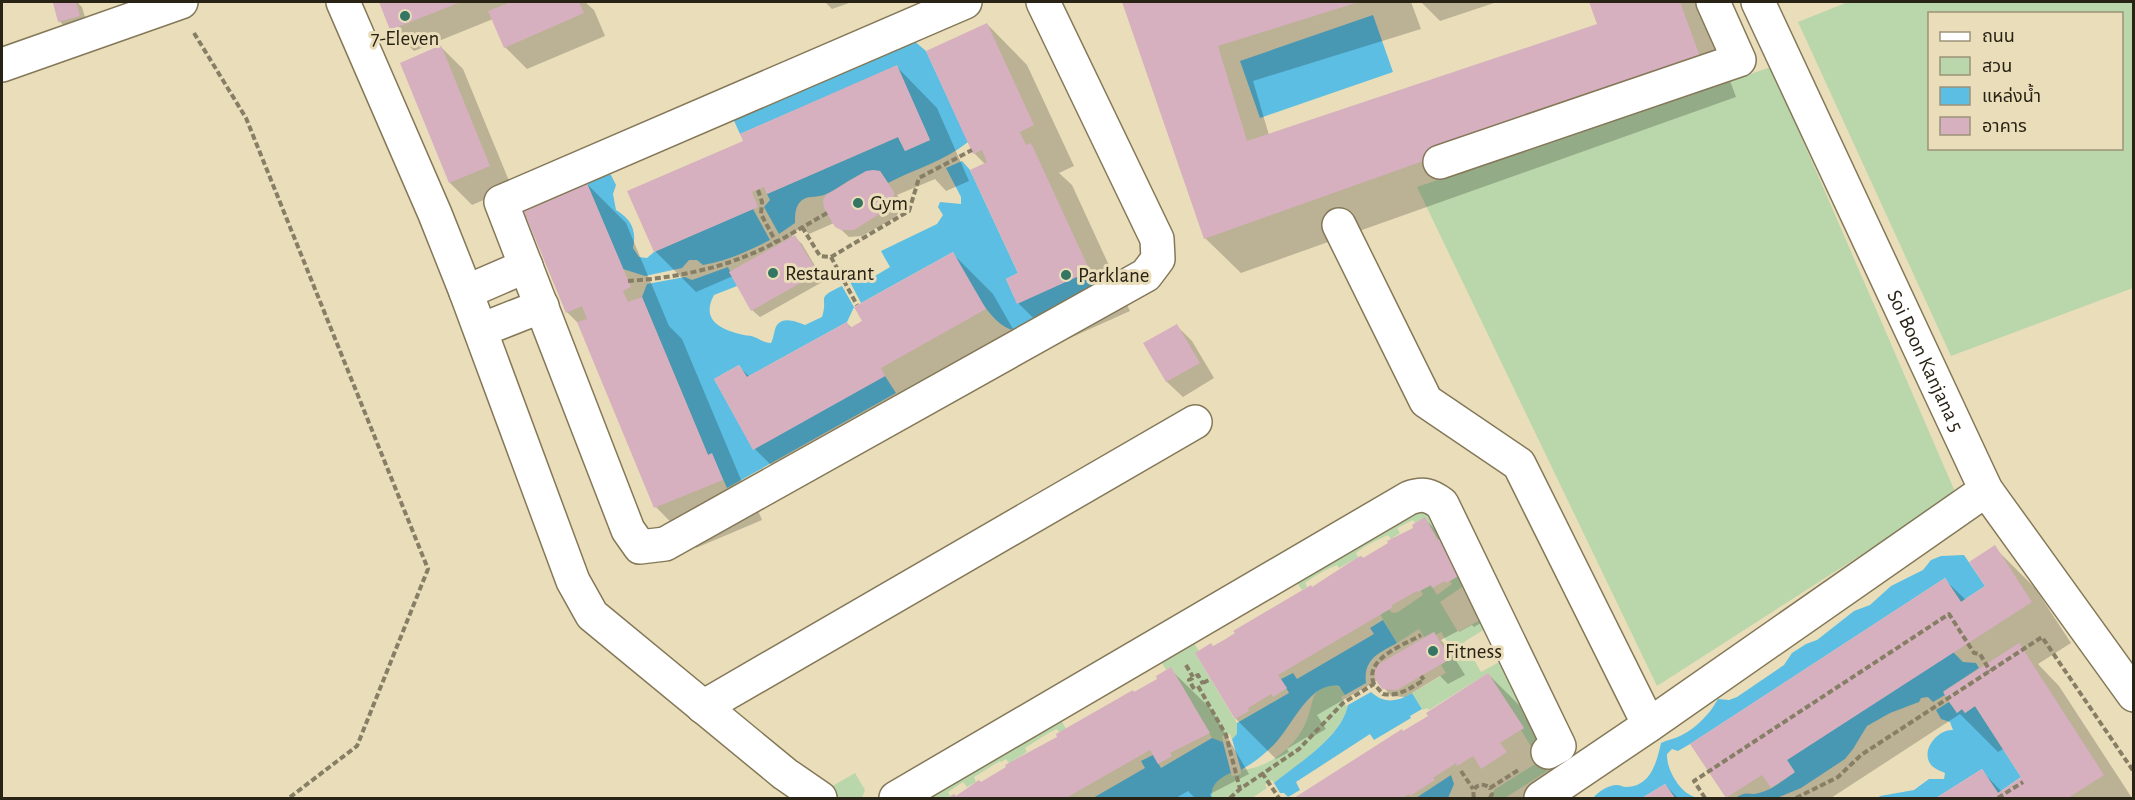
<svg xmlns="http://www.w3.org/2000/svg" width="2135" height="800" font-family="'Alegreya Sans','Noto Sans Thai',sans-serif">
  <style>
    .green { fill: #bad6ab; fill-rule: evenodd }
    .water { fill: #5bbee2 }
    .shadow { fill: #0003 }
    .building { fill: #d6b0bf }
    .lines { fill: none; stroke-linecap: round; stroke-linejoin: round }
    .minor-casing { stroke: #847858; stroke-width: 36 }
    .path { stroke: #877e66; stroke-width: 4; stroke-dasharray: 6 3; stroke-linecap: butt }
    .minor { stroke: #fff; stroke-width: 33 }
    .poi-dot { fill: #347564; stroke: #eadeba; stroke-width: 2 }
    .labels { text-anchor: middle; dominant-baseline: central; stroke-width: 6; stroke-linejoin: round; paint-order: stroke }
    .poi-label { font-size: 21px; fill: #282315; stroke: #eadeba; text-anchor: start }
    .street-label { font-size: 21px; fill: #282315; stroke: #eadeba }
  </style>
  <rect width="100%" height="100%" fill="#eadeba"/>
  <path class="green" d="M1848 2H2133V288L1951 356 1798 22ZM1930 14H2122V148H1930Z
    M1771 67 1956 494 1657 686 1417 187Z
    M1418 509H1427L1442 541 1440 539 1438 540 1425 518 1415 523 1413 520 1397 528 1400 533 1391 539 1388 535C1378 540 1365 545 1356 553L1358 557 1339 568 1337 565C1326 569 1315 576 1305 583L1307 587 1302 590 1295 580Z
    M1446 544 1465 585 1440 602 1458 632 1480 620 1485 629 1464 642 1481 672 1503 660 1544 746 1535 753 1521 730 1524 728 1488 673 1429 710 1427 708 1423 710 1412 693 1446 673 1441 665 1450 659 1454 653 1441 632 1436 635 1434 632 1424 637 1419 629 1397 643 1380 614 1389 609 1392 613 1398 612 1423 595 1421 590 1431 585 1437 595 1452 584 1450 581 1460 575 1446 552 1448 551 1444 545Z
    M1192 640 1199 651 1195 653 1237 723V734L1232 739 1230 734 1222 736 1223 742 1212 738 1171 667 1166 670 1160 659Z
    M1331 684C1339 686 1342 688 1345 695L1341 697 1346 706 1348 705C1341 737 1298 764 1274 783L1272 780 1265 785 1267 788 1252 798H1212C1210 785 1219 778 1231 773L1232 776 1241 774V770C1270 768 1299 745 1308 717 1314 700 1310 691 1331 684Z
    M1060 718 1066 729 1059 732 1057 729C1045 734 1035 742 1025 748L1027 752 1009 763 1006 759 1001 762 1000 761 974 777 976 782 967 787 963 782 948 792 950 796 947 798H923Z
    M1548 756 1555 766 1505 798H1493L1494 790Z
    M855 773 865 790 862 798H831L822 792Z"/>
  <path class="water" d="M1373 15 1393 72 1260 118 1240 61Z
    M913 40 926 51 968 142C944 161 915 169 888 183L880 171C858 169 843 188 824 195 816 198 807 195 801 201 795 207 795 215 795 223L779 234 764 207 770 200 767 194 898 137 905 151 930 140 897 66 740 134 731 114Z
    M962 161 970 170 1018 273 1006 279 1017 303 1090 271 1097 284 1014 330C989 327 965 273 953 252L861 303 850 282 854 276H875L890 267 881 251 937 224 943 215 938 207 940 202 961 204V197L946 168Z
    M604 171 611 175 616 185 613 194 616 210C631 219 637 230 633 248L639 257 647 258 654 252 753 209 770 240C749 251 727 261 703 265L697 260H689L682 268 645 276 623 269 586 181Z
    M728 267 737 286 714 295C700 321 722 330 744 335 747 336 751 335 754 337 760 339 763 343 771 343 774 338 774 329 777 325 784 316 797 322 805 325L822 317C829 296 814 299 842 286L854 307 847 322 747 377 739 365 714 379 753 449 885 376 896 393 727 488 712 454 708 455 642 297 647 284 685 277 692 280Z
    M1964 555 1985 586 1961 602 1945 578 1690 744 1678 751 1672 749 1667 754C1666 769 1680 793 1695 797L1692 798H1675L1665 784 1642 798H1593C1598 792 1608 785 1617 785 1620 785 1623 787 1626 787 1651 787 1657 761 1661 743 1667 740 1674 739 1680 736 1695 729 1710 714 1718 699L1729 700 1737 697 1784 665 1792 653 1806 644 1817 640 1854 611 1870 605 1891 586 1923 570 1931 560 1941 556Z
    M1383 620 1397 643C1379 653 1363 659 1366 683L1345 695 1339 686C1311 681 1294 722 1278 740 1267 753 1255 762 1241 770L1232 739 1237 734V723L1289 693 1281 679 1293 673 1297 679 1374 634 1370 628Z
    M1953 652 1963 662 1976 663 1979 668 1944 691 1945 695 1933 702 1928 697 1921 698 1919 702 1890 713 1867 726 1853 749 1845 759 1801 788 1777 798H1735C1749 790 1747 796 1759 793 1772 790 1783 780 1794 773L1787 760Z
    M1371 692C1384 704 1398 702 1412 693L1422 709 1410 716 1411 718 1374 740 1370 734 1296 782 1300 790 1288 797 1284 793H1280L1274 783C1298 763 1341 738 1348 705Z
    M1949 702 1957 713 1962 709 1965 713 1975 706 2021 777 1998 793 1982 769 1936 798H1878L1880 796 1914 790 1929 779H1944L1945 773C1941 771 1935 769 1932 766 1919 752 1937 729 1953 730L1950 722 1941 719 1936 710Z
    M1212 738 1223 742 1231 773C1219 778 1210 785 1212 798H1093L1145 768 1141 761 1153 755 1161 768Z
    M1451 775 1454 784 1448 798H1416Z"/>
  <path class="shadow" d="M67 2H77L82 7 87 24 67 28 59 21 55 5Z
    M380 2H585L594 10 605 36 527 69 505 47 493 19 414 51 392 29Z
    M825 2H852L832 9Z
    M1123 2H1411L1421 29 1253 81 1269 135 1599 25 1591 2H1701L1736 97 1241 273 1205 238Z
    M1421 2H1497L1440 21Z
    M987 24 1027 65 1074 166 1059 173 1072 185 1130 311 1059 343 1018 303 1020 274 986 165 974 153Z
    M441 47 463 69 512 188 472 205 450 183 402 63Z
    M897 67 937 108 969 181 946 191 935 179 897 195 901 200V207L896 217 862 236 849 237 834 223 809 234 803 228 791 233 793 238 795 237 802 244 824 281 760 317 752 310 733 276 696 292 655 251 745 142Z
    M586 183 626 223 669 326 682 339 744 487 752 496 762 520 696 548 656 507 580 325 567 312Z
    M953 254 993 294 1025 350 795 489 755 449 739 367 750 377 847 323 852 328 864 322Z
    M1177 326 1192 341 1214 378 1183 397 1167 382 1145 344Z
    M1425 519 1465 560 1486 620 1474 627 1472 625 1459 632 1458 631 1441 640 1449 649 1465 675 1448 684 1440 676 1405 697 1391 696 1378 680 1317 715 1326 729 1314 736 1312 734 1287 749 1289 752 1276 759 1236 719 1197 653 1214 647 1364 559 1415 528Z
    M1994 547 2035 588 2071 643 2038 664 2059 686 2132 798H1939L1982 771 2002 792 2023 778 2003 749 1998 752 1960 714 1831 798H1728L1692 744 1945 580 1966 600 1987 586Z
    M1170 669 1211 709 1249 774 1210 794 1211 797 1209 798H1195L1188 791 1176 798H950L954 796 956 798 981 784 1159 679Z
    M1488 674 1529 715 1563 769 1538 798H1297L1401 731 1403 733 1430 716Z
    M1665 785 1678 798H1645Z"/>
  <path class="building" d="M61 2H76L80 16 58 22 53 3Z
    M379 2H461L390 30Z
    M511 2H579L584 13 504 48 488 11Z
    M1122 2H1359L1218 46 1247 141 1597 24 1589 2H1680L1702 62 1204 239Z
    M987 23 1034 125 1020 132 1026 145 1031 143 1090 271 1017 304 1006 279 1018 273 970 170 987 162 982 150 973 154 926 51Z
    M441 45 490 166 449 183 400 63Z
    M897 65 930 140 905 151 898 137 767 194 764 187 752 192 758 207 654 252 627 191 743 141 740 134Z
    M873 170 880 171 894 192V199L892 206 854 230H841L835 227 824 208 823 200 826 195 866 171Z
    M586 181 631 287 623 291 628 302 642 297 708 455 712 453 723 480 654 508 577 322 587 319 582 306 566 313 522 207Z
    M795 235 818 273 751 311 729 272Z
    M953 252 986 309 881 368 885 376 753 450 714 379 739 365 747 377 847 322 850 328 862 321 854 307Z
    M1177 324 1200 363 1166 382 1143 343Z
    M1425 517 1438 540 1440 539 1448 551 1446 552 1460 575 1446 583 1445 581 1432 588 1431 585 1418 592 1417 591 1392 605V607L1390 609 1278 675 1287 688 1273 697 1271 694 1248 708 1249 711 1235 719 1195 653 1211 643 1213 646 1224 640 1235 633 1233 631 1311 585 1312 587 1358 557 1362 556 1363 558 1388 543 1387 541 1413 528 1412 525Z
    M1995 545 2032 602 1787 760 1795 772 1771 788 1762 775 1726 798 1690 744 1945 578 1961 602 1985 586 1969 562Z
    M1434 632 1450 659 1397 690 1382 689 1375 679V671L1379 664Z
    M2019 643 2104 775 2068 798H1936L1982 769 1998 793 2021 777 1975 706 1965 713 1962 709 1957 713 1943 692Z
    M1171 667 1210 733 1170 753 1172 756 1158 764 1150 750 1066 798H947L954 794 956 796 979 780 981 782 1006 767 1005 765 1057 737 1056 734 1133 690 1134 692 1157 679 1156 676Z
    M1488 673 1524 728 1500 743 1507 752 1481 769 1473 756 1457 766 1456 763 1433 778 1435 780 1410 796 1409 794 1401 798H1294L1402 729 1403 731 1428 716 1426 713Z
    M1665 784 1675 798H1642Z"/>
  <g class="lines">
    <defs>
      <g id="minor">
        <path d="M343 2 435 214 466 292 573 581 592 615 785 774 820 798"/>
        <path d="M965 2 501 202 628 530 640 547 665 544 1146 275 1158 259 1157 239 1043 2"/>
        <path id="s1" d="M1758 2 1986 490 2134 695"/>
        <path d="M2 65 181 2"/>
        <path d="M1440 162 1739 60 1713 2"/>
        <path d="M1339 225 1426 401 1519 464 1649 725"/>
        <path d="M466 292 526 266"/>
        <path d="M481 330 542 306"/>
        <path d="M703 707 1195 422"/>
        <path d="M896 798 1409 498C1423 493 1430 495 1442 504L1559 746 1548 752"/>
        <path d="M1541 798 1649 725 1986 490"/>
      </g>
    </defs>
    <use href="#minor" class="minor-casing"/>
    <path class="path" d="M194 33 246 118 428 569 357 746 289 798
      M758 190 762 202 761 214 776 242
      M802 227 820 256 831 257 857 305
      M831 257 909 211 919 178 972 150
      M628 281C663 279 709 271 741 258 771 247 799 229 827 213
      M1186 665 1193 677
      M1203 683 1211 679
      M1374 684C1363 659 1404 645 1421 635
      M1198 686 1226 735 1240 789
      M1194 689 1189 680 1198 675 1203 684
      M1461 771 1473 789
      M1262 773 1279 798
      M1490 788 1520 769
      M1230 798 1240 789 1299 749 1343 703 1374 684 1383 694C1399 697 1410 688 1424 680L1421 676
      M1474 798C1471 786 1481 781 1490 788
      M1490 798 1492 794 1490 788
      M1705 798 1694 781 1949 614 1974 653 1980 654 1990 671
      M1796 798 1838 777 1861 755 2042 637 2134 772
      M1998 798 2023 782"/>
    <use href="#minor" class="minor"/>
  </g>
  <g class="poi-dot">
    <circle cx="405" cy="16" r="6"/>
    <circle cx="858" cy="203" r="6"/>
    <circle cx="773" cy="273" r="6"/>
    <circle cx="1066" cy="275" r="6"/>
    <circle cx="1433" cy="651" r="6"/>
  </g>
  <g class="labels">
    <g class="poi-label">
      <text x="405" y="38" text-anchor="middle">7-Eleven</text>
      <text x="870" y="203">Gym</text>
      <text x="785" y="273">Restaurant</text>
      <text x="1078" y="275">Parklane</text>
      <text x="1445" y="651">Fitness</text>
    </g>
    <g class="street-label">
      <text stroke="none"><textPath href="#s1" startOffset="396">Soi Boon Kanjana 5</textPath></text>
    </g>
  </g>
  <rect width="2135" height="800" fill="none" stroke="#282315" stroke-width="6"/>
  <rect x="1928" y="12" width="195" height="138" fill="#eadeba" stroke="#9c9378" stroke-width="1.5"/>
  <rect x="1940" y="32" width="30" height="9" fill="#ffffff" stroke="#9c9378" stroke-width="1.5"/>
  <text x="1982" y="42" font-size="18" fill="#282315">ถนน</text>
  <rect x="1940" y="57" width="30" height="18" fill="#bad6ab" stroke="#9c9378" stroke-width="1.5"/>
  <text x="1982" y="72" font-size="18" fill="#282315">สวน</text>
  <rect x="1940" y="87" width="30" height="18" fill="#5bbee2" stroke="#9c9378" stroke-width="1.5"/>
  <text x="1982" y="102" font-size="18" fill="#282315">แหล่งน้ำ</text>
  <rect x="1940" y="117" width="30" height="18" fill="#d6b0bf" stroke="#9c9378" stroke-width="1.5"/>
  <text x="1982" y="132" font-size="18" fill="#282315">อาคาร</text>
</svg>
